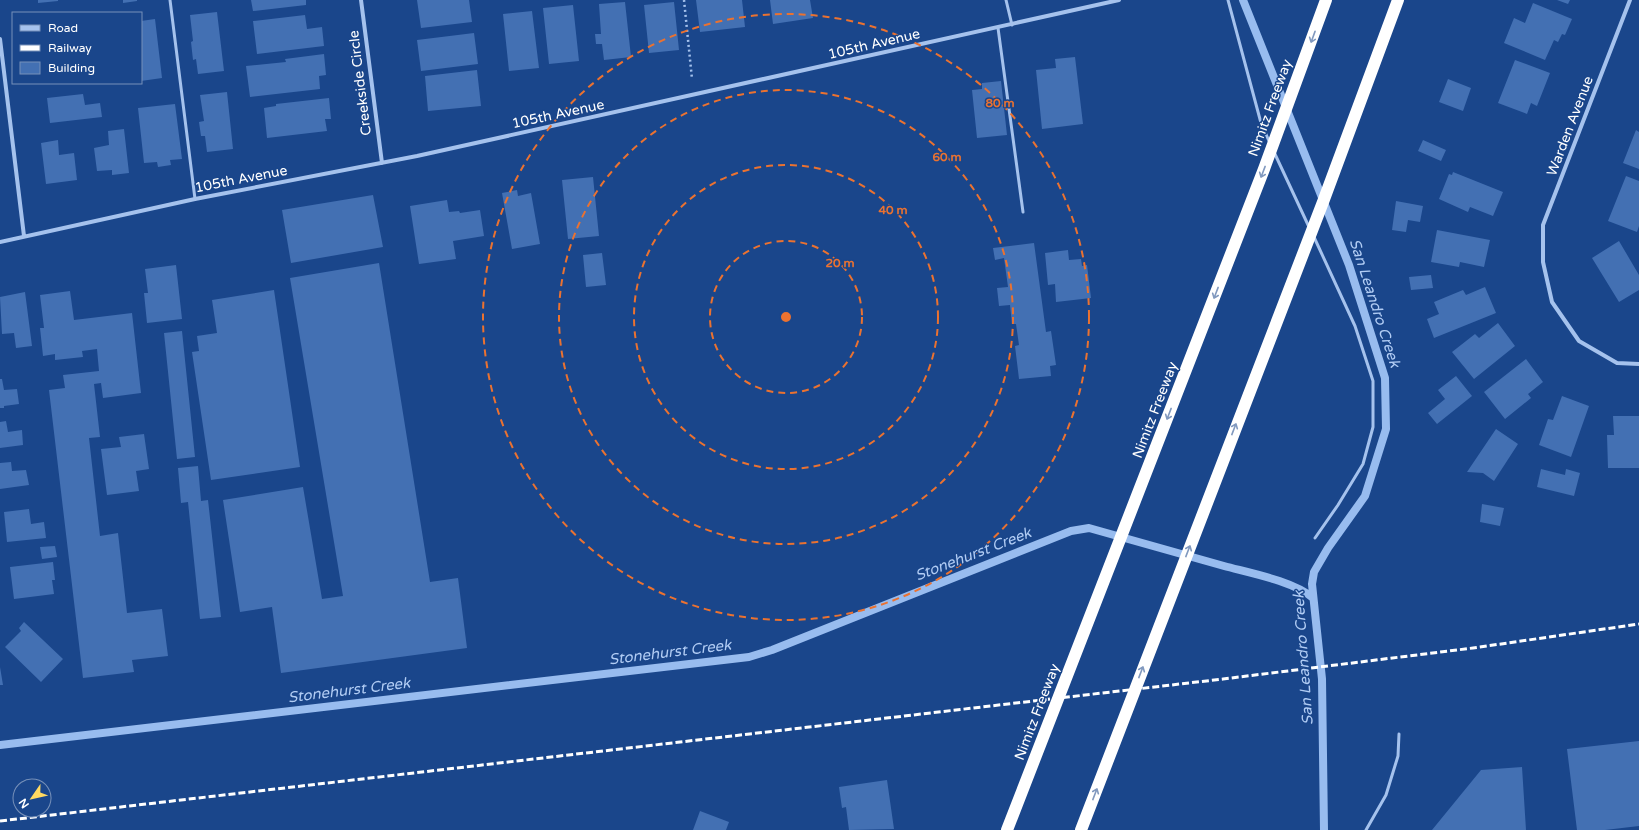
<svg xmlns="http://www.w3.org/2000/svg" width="1639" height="830" font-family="'Varela Round',sans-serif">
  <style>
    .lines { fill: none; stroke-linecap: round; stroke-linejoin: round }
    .stream { stroke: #98bcef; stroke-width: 8 }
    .building { fill: #4370b3 }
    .path { stroke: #a5c2ed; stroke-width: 2.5; stroke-dasharray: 2 3; stroke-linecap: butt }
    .service { stroke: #a5c2ed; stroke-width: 3 }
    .minor { stroke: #a5c2ed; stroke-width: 4 }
    .rail { stroke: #fff; stroke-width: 3; stroke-dasharray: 7 3; stroke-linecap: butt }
    .motorway-bridge { stroke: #fff; stroke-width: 12 }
    .oneway { stroke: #8199bf }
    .ring { fill: none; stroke: #eb7230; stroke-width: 2; stroke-dasharray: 7 5 }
    .labels { text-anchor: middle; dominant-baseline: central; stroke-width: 3; stroke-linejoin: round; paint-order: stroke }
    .street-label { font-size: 14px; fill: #fff; stroke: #1a468b }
    .water-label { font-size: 15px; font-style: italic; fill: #b1ccf4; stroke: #1a468b }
    .centre { fill: #eb7230; stroke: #1a468b; stroke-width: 2 }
    .ring-label { font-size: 12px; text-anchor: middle; font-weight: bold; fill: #eb7230; stroke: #1a468b; stroke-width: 3; stroke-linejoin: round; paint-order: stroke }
  </style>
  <rect width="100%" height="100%" fill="#1a468b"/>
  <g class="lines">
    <path class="stream" d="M1243 0 1349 265 1385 378 1386 429 1365 496 1328 548 1314 572 1312 584 1322 679 1324 830
      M0 745 749 657 772 650 1071 531 1089 528C1134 541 1179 553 1224 566 1250 573 1293 581 1313 598"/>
  </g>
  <path class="building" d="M38 0H58V1L38 3Z
    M123 0H137V1L123 3Z
    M251 0H306V5L253 11Z
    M417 0H469L472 22 421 28Z
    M696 0H742L745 27 700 32Z
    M770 0H810L813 18 773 24Z
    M1557 0H1570L1568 4Z
    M625 2 631 57 604 60 602 44H596L595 34H601L599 4Z
    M674 2 679 50 649 53 644 5Z
    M1533 3 1572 19 1565 35 1562 34 1558 42 1554 40 1545 60 1504 43 1514 18 1525 23Z
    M573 5 579 61 549 64 543 8Z
    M532 11 539 68 509 71 503 14Z
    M217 12 224 71 198 74 196 59 193 60 191 42 193 41 190 15Z
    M305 15 307 29 322 27 324 46 257 54 253 21Z
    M155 19 162 78 141 81V21Z
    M474 33 478 64 421 71 417 40Z
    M324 54 326 75 319 76 320 89 250 97 246 66 286 62 285 59Z
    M1075 57 1083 124 1042 129 1036 70 1056 68 1055 59Z
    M1515 60 1550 73 1537 106 1531 103 1527 114 1498 103Z
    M477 70 481 106 428 111 425 76Z
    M1448 79 1471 88 1463 111 1439 102Z
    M1001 81 1007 135 977 138 972 90 982 89V83Z
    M227 92 233 149 207 152 205 136H201L199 122 204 121 200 95Z
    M83 94 85 105 100 103 102 117 50 123 47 98Z
    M329 98 331 119H325L327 131 267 138 264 108 276 106V104Z
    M175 104 182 159 170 160 171 165 158 167 157 162 144 163 138 108Z
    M124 129 129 173 112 175V170L97 171 94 148 109 145 108 131Z
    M1636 130 1639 132V169L1623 163Z
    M58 140 59 155 74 153 77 180 46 184 41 143Z
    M1423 140 1446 150 1441 161 1418 151Z
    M1453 172 1503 192 1493 216 1470 207 1468 212 1439 199 1449 174 1452 175Z
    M1626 176 1639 181V226L1637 232 1608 221Z
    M593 177 599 236 568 239 562 180Z
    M517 190 518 196 531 193 540 244 512 249 502 193Z
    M373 195 383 247 291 263 282 210Z
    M447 200 449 212 459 211 460 213 480 210 484 236 453 241 456 259 419 264 410 206Z
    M1396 201 1423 206 1420 222 1408 220 1406 232 1392 230Z
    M1437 230 1490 240 1484 267 1460 262 1459 267 1431 262Z
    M1619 241 1639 275V290L1619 302 1592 258Z
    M1034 243 1046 332 1051 331 1056 365 1050 366 1051 376 1019 379 1015 346 1019 345 1016 324H1012L1010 305 999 306 997 288 1008 287 1004 258 995 260 993 248Z
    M1068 250 1069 260 1081 259 1082 266 1087 265 1091 298 1056 302 1055 284 1048 285 1045 253Z
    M602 253 606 285 586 287 583 255Z
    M379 263 430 582 458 578 467 648 281 673 272 607 240 612 223 500 303 487 322 599 343 596 290 278Z
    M176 265 182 319 147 323 144 293H148L145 269Z
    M1431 275 1433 288 1411 290 1409 277Z
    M1485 287 1496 313 1434 338 1427 319 1439 314 1434 302 1463 290 1466 295Z
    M274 290 300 467 211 480 192 352 199 351 197 336 217 333 212 300Z
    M70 291 74 320 132 313 141 393 103 398 101 383 94 384 100 437 89 438 100 536 118 533 127 613 162 609 168 656 132 660 134 672 83 678 49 390 65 388 63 375 99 371 97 349 82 351 83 357 55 360V354L43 356 40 328H44L40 295Z
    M25 292 32 346 16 348 14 333 2 334 0 297Z
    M1498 323 1515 346 1474 379 1452 352 1475 334 1479 338Z
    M182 331 195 457 177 459 164 333Z
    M1526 359 1543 382 1528 394 1531 398 1505 419 1484 392Z
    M1456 376 1472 396 1437 424 1428 413 1445 399 1438 390Z
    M0 379H2L4 390 17 389 19 404 4 406V408H0Z
    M1562 396 1589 406 1571 457 1539 445 1548 419 1553 420Z
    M1613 416H1639V468H1608L1607 435H1614Z
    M6 421 8 432 22 430 23 445 0 448V422Z
    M1496 429 1518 444 1494 481 1483 473 1467 472Z
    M144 434 149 469 136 471 139 491 107 495 101 449 121 447 119 437Z
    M11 462 12 471 26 470 29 485 0 489V463Z
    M198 466 201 501 208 500 221 617 200 619 188 502 181 503 178 468Z
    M1541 469 1565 475 1566 469 1580 473 1574 496 1537 487Z
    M1482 504 1504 508 1500 526 1480 522Z
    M29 509 31 524 44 522 46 538 7 542 4 512Z
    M55 546 57 557 42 559 40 547Z
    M53 562 55 580H52L54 594 14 599 10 567Z
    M24 622 63 659 41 682 5 647 21 631 19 628Z
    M0 667 3 685H0Z
    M1639 741V826L1605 830H1577L1567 749Z
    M1522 767 1526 830H1432L1481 770Z
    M887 780 894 829 849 830 846 807 842 808 839 787Z
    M700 811 729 822 726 830H693Z"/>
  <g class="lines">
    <path class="path" d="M684 0 692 79"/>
    <path class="service" d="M170 0 195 199
      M1006 0 1012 25
      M1228 0 1261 123 1269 141
      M998 28 1023 212
      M1274 152 1309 227
      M1314 237 1355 326 1373 381V427L1363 464 1338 505 1315 538
      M1366 830 1386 795 1398 756 1399 734"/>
    <path class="minor" d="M361 0 382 163
      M1630 0 1543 225V262L1552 302 1579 341 1617 363 1639 364
      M0 39 24 236
      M0 242 195 199 417 156 1119 0"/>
    <path class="rail" d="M0 821 1223 679 1473 648 1639 624"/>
    <path class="motorway-bridge" d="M1007 830 1264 169 1326 0
      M1081 830 1323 202 1398 0"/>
  </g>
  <defs><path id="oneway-shaft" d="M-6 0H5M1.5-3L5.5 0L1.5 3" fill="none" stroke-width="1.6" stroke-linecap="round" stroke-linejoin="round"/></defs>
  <g class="oneway">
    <use href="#oneway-shaft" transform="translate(1313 37) rotate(110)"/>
    <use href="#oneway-shaft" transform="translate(1263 172) rotate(111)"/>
    <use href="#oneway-shaft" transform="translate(1216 293) rotate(111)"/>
    <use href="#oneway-shaft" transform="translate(1169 414) rotate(111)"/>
    <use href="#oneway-shaft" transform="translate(1234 429) rotate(-69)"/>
    <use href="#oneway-shaft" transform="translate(1188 551) rotate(-69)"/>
    <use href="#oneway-shaft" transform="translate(1141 672) rotate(-69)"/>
    <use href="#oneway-shaft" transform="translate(1095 794) rotate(-69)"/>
  </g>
  <g class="ring">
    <circle cx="786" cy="317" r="76"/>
    <circle cx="786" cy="317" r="152"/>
    <circle cx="786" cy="317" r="227"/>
    <circle cx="786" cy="317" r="303"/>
  </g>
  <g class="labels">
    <g class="street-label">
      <text transform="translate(874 44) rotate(-13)">105th Avenue</text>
      <text transform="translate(360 83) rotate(-97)">Creekside Circle</text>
      <text transform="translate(1270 108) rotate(-70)">Nimitz Freeway</text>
      <text transform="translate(558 114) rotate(-12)">105th Avenue</text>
      <text transform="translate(1570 126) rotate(-69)">Warden Avenue</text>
      <text transform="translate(241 179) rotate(-11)">105th Avenue</text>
      <text transform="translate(1155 410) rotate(-69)">Nimitz Freeway</text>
      <text transform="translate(1037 712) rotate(-69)">Nimitz Freeway</text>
    </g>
    <g class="water-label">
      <text transform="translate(1375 303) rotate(72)">San Leandro Creek</text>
      <text transform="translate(973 554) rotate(-21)">Stonehurst Creek</text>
      <text transform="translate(670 652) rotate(-7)">Stonehurst Creek</text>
      <text transform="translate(1303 658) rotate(-94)">San Leandro Creek</text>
      <text transform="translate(349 690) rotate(-7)">Stonehurst Creek</text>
    </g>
  </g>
  <circle cx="786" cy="317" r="6" class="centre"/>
  <g class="ring-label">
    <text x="1000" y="107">80 m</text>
    <text x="947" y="161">60 m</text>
    <text x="893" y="214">40 m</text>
    <text x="840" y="267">20 m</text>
  </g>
  <rect x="12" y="12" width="130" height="72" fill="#1a468b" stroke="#7690b9"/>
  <rect x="20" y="25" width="20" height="6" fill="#a5c2ed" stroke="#7690b9"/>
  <text x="48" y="32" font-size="12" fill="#ffffff">Road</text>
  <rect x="20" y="45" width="20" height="6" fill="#ffffff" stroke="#7690b9"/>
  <text x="48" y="52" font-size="12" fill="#ffffff">Railway</text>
  <rect x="20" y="62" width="20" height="12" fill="#4370b3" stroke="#7690b9"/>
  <text x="48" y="72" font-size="12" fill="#ffffff">Building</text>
  <g transform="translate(32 798) rotate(236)"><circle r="19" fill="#1a468b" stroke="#7690b9"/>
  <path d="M0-3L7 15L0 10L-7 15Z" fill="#ffd961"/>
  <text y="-6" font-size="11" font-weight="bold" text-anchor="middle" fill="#ffffff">N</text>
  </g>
</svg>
